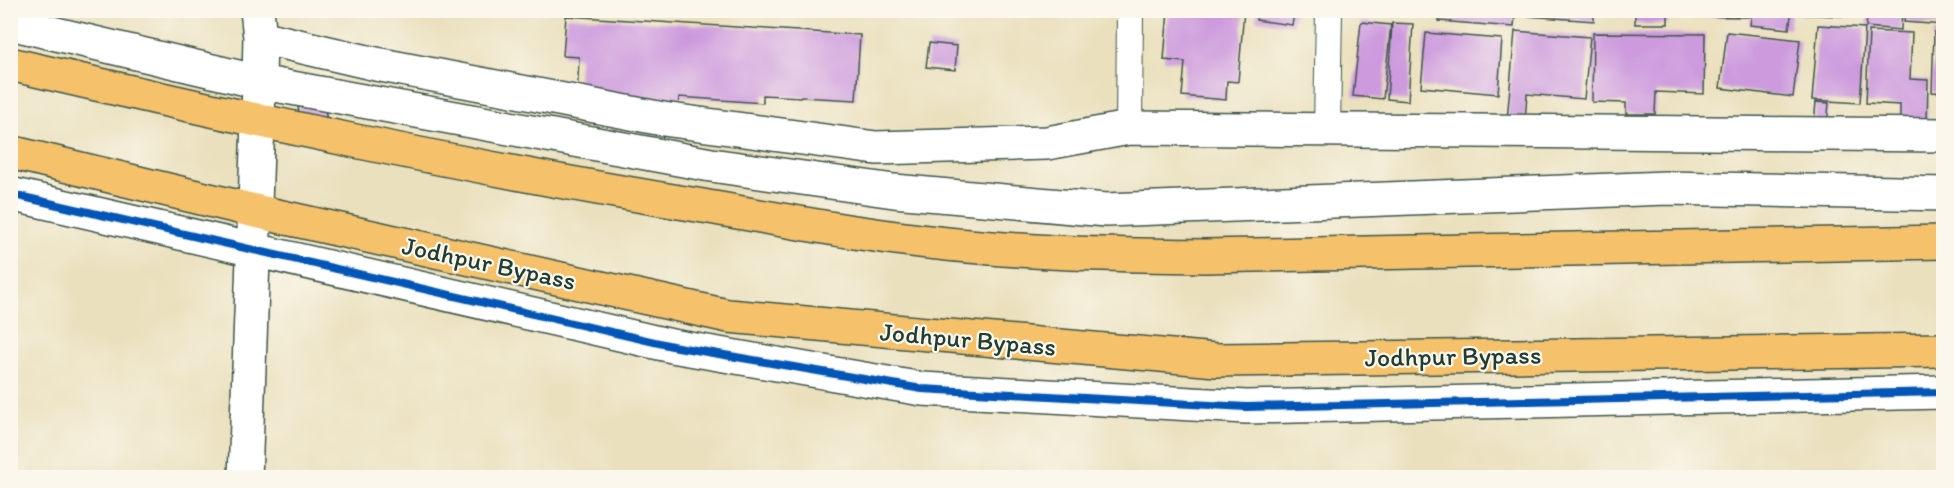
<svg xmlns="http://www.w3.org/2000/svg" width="1954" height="488" font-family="Itim,sans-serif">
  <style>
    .building { fill: #cc9add }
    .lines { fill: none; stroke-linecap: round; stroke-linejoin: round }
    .minor-casing { stroke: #3d5549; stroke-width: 28 }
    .tertiary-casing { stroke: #3d5549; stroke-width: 36 }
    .trunk-casing { stroke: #3d5549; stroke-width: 36 }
    .minor { stroke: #fff; stroke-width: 26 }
    .tertiary { stroke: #fff; stroke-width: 33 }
    .trunk { stroke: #f5c16b; stroke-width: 33 }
    .cycleway-casing { stroke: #fbf7ec; stroke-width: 11 }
    .cycleway { stroke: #0057b8; stroke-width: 8 }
    .labels { text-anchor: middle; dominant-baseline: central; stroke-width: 4.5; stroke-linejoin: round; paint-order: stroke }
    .street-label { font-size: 26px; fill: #1f3d34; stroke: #fbf7ec }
  </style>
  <rect width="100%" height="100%" fill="#fbf7ec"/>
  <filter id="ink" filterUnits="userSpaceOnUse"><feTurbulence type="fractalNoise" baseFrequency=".0167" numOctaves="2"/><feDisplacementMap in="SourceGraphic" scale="12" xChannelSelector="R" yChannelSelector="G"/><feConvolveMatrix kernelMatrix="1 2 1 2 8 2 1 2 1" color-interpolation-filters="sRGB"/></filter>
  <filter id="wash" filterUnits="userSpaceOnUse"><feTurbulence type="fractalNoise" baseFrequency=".008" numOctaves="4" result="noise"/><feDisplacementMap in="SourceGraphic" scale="24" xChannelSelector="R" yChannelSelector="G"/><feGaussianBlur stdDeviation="1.35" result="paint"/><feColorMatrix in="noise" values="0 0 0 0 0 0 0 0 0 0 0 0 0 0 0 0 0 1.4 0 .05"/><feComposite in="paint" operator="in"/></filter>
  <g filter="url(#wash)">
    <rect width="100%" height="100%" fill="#eae0bd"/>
    <g id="blocks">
      <path class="building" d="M1168 10H1244L1238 82 1227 81 1226 100 1182 96 1185 62 1164 60Z
        M1257 10H1295L1292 25 1256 20Z
        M1440 10H1594V21L1515 15 1514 27 1439 21Z
        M1635 10H1668V24H1635Z
        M1679 10H1748V17L1679 16Z
        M1752 10H1792L1789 29 1750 25Z
        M1797 10H1861V17L1797 14Z
        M1868 10H1902L1901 30 1866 27Z
        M1905 10H1944V25L1904 22Z
        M566 16 860 35 856 100 763 95V103L679 97 678 108 577 102 579 57 563 56Z
        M1361 22 1391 25 1383 99 1353 96Z
        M1392 23 1413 24 1408 101 1387 99Z
        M1818 25 1865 28 1860 103 1812 100Z
        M1515 31 1590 37 1584 99 1527 94 1525 122 1507 120Z
        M1869 31 1912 33 1910 79 1928 80 1927 124 1900 122V105L1866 103Z
        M1727 32 1800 40 1793 97 1720 88Z
        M1934 32H1944V93L1932 92Z
        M1426 33 1502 39 1498 94 1421 87Z
        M1593 33 1705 34 1704 94 1656 92 1655 114H1626V103L1592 102Z
        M929 43 957 46 955 70 926 67Z
        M323 102 327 120 302 126 298 107Z
        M1816 102 1829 103 1827 125 1814 124Z"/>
    </g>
  </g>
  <g filter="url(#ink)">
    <use href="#blocks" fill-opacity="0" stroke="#3d5549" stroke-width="1.5"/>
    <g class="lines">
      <defs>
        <path id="minor" d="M1129 128 1130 10
          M1327 129 1329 10"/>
        <path id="tertiary" d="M10 23 259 82 711 165 894 191 1106 210 1666 188 1944 194
          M260 37 376 64 663 119 876 148 1047 143 1129 128 1944 135
          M10 194 672 346 922 389 1246 407 1944 392
          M245 478 258 122 260 37 257 10"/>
        <path id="trunk" d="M10 64C240 118 470 168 703 206 795 222 887 240 980 247 1055 254 1130 255 1205 256L1944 242
          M10 152 255 211 728 316 1216 360 1944 350"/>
      </defs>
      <use href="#minor" class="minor-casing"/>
      <use href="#tertiary" class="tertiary-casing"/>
      <use href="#trunk" class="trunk-casing"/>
      <use href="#minor" class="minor"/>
      <use href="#tertiary" class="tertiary"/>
      <use href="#trunk" class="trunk"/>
      <defs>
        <path id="cycleway" d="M10 194 672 346 922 389 1246 407 1944 392"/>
      </defs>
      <use href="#cycleway" class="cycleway-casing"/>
      <use href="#cycleway" class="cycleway"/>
    </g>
  </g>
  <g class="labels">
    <g class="street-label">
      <text transform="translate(489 263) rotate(12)">Jodhpur Bypass</text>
      <text transform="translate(968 339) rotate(5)">Jodhpur Bypass</text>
      <text transform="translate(1453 356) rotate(-1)">Jodhpur Bypass</text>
    </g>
  </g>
  <rect width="1954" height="488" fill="none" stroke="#fbf7ec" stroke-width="36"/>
</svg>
